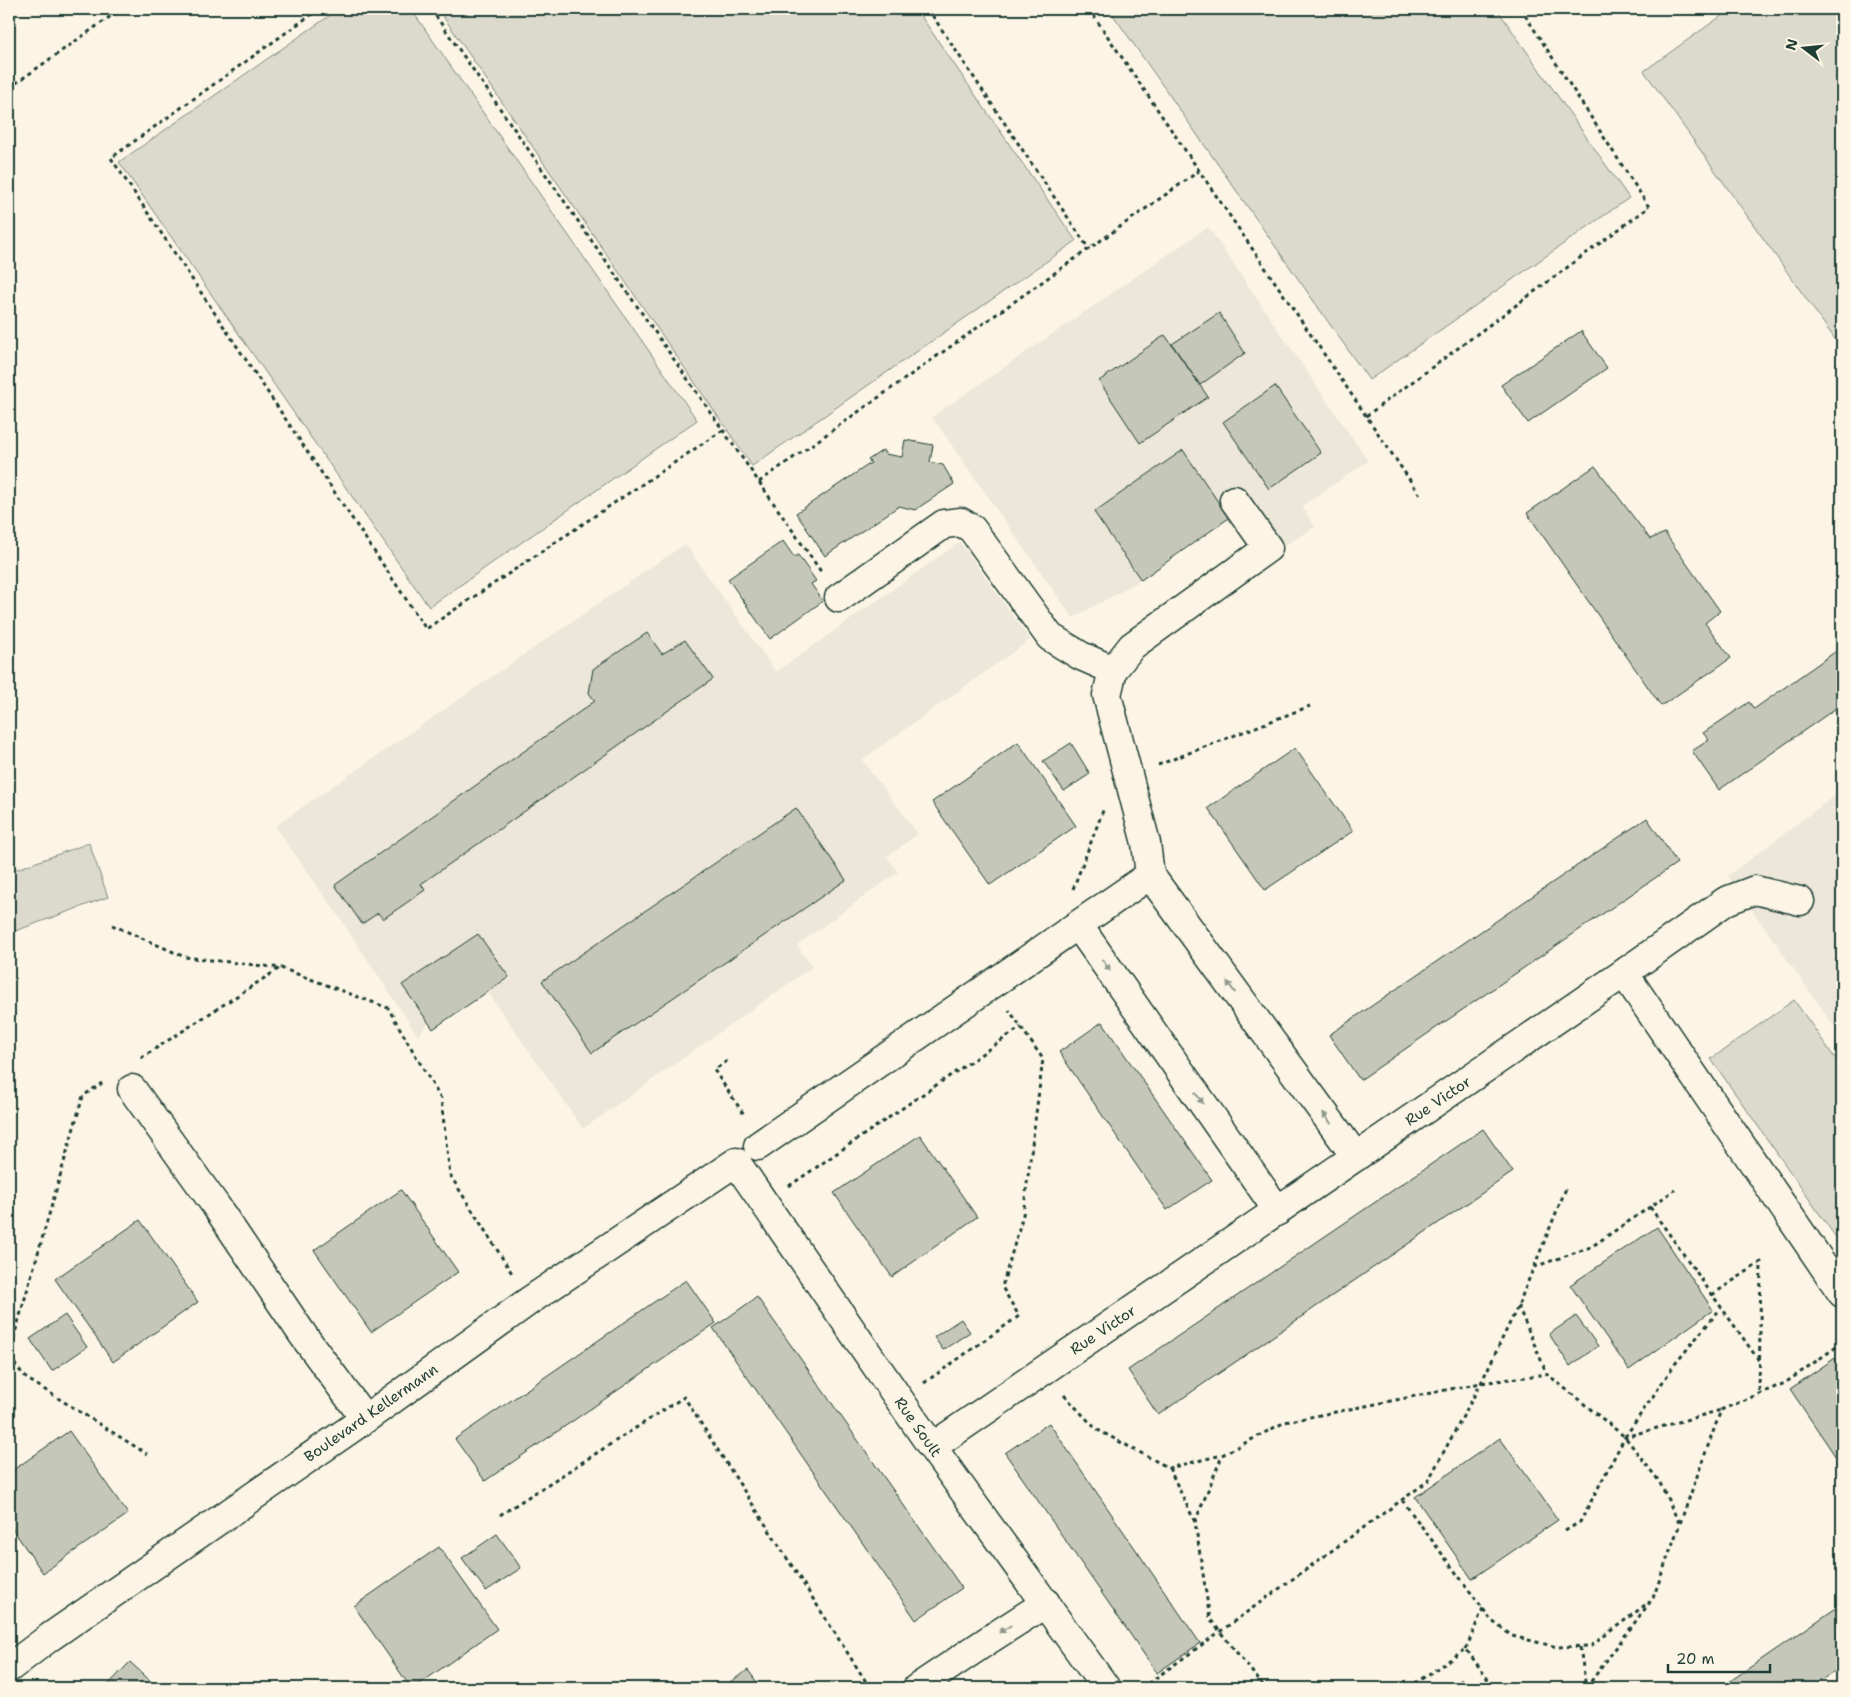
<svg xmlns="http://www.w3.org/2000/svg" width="1851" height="1697" font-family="'Shantell Sans',sans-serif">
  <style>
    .built { fill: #ece7d8 }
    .pitch { fill: #dcdacc; stroke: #7e8c80 }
    .building { fill: #c5c7b9; stroke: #1f3d34 }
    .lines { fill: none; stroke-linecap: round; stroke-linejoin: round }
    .minor-casing { stroke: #1f3d34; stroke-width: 31 }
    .path { stroke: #1f3d34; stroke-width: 3; stroke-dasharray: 4 4; stroke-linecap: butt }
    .minor { stroke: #fcf5e5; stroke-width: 28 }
    .oneway { fill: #8e998c }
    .labels { text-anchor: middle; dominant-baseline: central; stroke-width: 5; stroke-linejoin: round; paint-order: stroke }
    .street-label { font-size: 15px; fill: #1f3d34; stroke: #fcf5e5 }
  </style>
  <rect width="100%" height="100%" fill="#fcf5e5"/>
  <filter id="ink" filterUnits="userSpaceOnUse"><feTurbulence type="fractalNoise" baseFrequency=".02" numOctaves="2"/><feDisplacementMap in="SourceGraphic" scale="10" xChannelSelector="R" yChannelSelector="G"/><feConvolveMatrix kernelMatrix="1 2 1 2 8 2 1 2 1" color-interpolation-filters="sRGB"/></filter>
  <g filter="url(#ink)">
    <path class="built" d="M1208 227 1368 461 1302 506 1315 527 1284 546 1245 492 1222 507 1229 518 1141 580 1073 618 932 417Z
      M960 542 1030 640 862 760 918 834 887 857 898 872 797 945 812 967 583 1129 472 969 418 1036 340 918 275 826 685 544 776 672Z
      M1842 790V1037L1728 876Z"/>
    <path class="pitch" d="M339 9H411L697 420 429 607 119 162Z
      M438 9H916L1076 241 752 466Z
      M1109 9H1497L1629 198 1369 380Z
      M1731 9H1842V349L1644 71Z
      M89 843 108 897 10 933 9 872Z
      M1794 1000 1842 1068V1246L1711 1059Z"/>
    <path class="building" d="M1219 313 1245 353 1200 385 1172 344Z
      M1581 331 1607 368 1528 423 1501 385Z
      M1165 335 1208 397 1140 443 1099 381Z
      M1275 386 1321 453 1269 489 1223 422Z
      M905 440 933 445 930 462 943 465 954 484 915 510 899 506 825 556 796 513 871 463 868 460 883 450 885 454 902 457Z
      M1183 450 1229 518 1141 580 1094 512Z
      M1595 466 1650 539 1665 533 1720 611 1705 623 1731 658 1661 706 1527 513Z
      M783 541 794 557 798 555 816 581 811 584 823 601 770 639 728 579Z
      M647 633 662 654 685 640 713 679 421 884 425 890 383 919 378 913 362 924 335 885 595 701 589 693 593 669Z
      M1842 647V704L1719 790 1692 751 1709 740 1703 733 1749 702 1754 709Z
      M1018 742 1076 826 990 885 932 802Z
      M1071 743 1090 774 1064 791 1043 761Z
      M1295 748 1353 831 1265 890 1208 808Z
      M796 808 846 880 592 1053 542 981Z
      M1647 818 1677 863 1360 1080 1329 1035Z
      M478 934 509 977 433 1029 402 985Z
      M1102 1022 1212 1180 1167 1210 1059 1052Z
      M1483 1129 1513 1172 1158 1415 1128 1370Z
      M920 1135 977 1217 892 1277 834 1193Z
      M401 1190 458 1272 371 1332 314 1250Z
      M140 1220 198 1302 113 1362 55 1279Z
      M1657 1227 1713 1310 1629 1370 1570 1285Z
      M686 1280 716 1323 485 1481 455 1439Z
      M757 1297 962 1588 916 1620 713 1328Z
      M65 1315 87 1347 52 1371 30 1339Z
      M1576 1316 1598 1346 1570 1366 1549 1334Z
      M961 1319 970 1332 943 1350 934 1337Z
      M1835 1358 1842 1370V1466L1790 1389Z
      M1049 1423 1200 1643 1157 1673 1005 1453Z
      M69 1431 128 1514 43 1573 9 1524V1473Z
      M1500 1438 1558 1520 1472 1579 1415 1497Z
      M497 1534 521 1568 486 1591 462 1558Z
      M439 1547 497 1629 414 1688H411L354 1606Z
      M1842 1604V1666L1810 1688H1720Z
      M130 1662 158 1688H105Z
      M748 1670 761 1688H721Z
      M1462 1679 1469 1688H1448Z"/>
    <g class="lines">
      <defs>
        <path id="minor" d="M1234 500 1268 548 1132 646 1113 670 1107 695 1146 843 1150 875 1356 1157
          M839 598 944 524 961 522 972 529 1050 637 1081 656 1113 670
          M1078 925 1278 1211
          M1624 973 1726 901 1755 890 1800 901
          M132 1089 216 1206 303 1335 365 1419
          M758 1146 1150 875
          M932 1447 1624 973 1842 1293
          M9 1668 50 1637 365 1419 529 1301 736 1162 932 1447 1106 1688
          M917 1688 987 1641 1046 1603"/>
      </defs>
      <use href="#minor" class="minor-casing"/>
      <path class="path" d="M319 9 111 158 426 629 723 430
        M431 9 822 573
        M928 9 1089 249
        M1089 9 1420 495
        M9 88 121 9
        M1366 416 1649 207 1521 9
        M759 482 1199 171
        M1158 765 1310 706
        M1073 889 1104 808
        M112 925 185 957 281 968 388 1008 441 1099 450 1175 513 1275
        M141 1058 280 968
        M727 1061 714 1070 745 1116
        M789 1186 1021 1027
        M1650 1207 1760 1362
        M1534 1267 1591 1247 1675 1190
        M1712 1295 1761 1262 1759 1394
        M1518 1306 1547 1374 1625 1437 1659 1481 1680 1525
        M9 1354 83 1096 102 1083
        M9 1357 26 1378 147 1454
        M924 1383 1019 1316 1002 1287 1023 1215 1043 1059 1009 1010
        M1064 1395 1096 1429 1169 1468 1222 1455 1285 1422 1481 1383 1547 1374
        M1625 1437 1675 1364 1721 1308
        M1169 1468 1195 1522 1210 1619 1265 1688
        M1402 1500 1492 1621 1512 1636 1557 1647 1591 1646 1649 1602
        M500 1515 684 1397 870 1688
        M1195 1522 1222 1456
        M1565 1531 1580 1522 1625 1437 1721 1410
        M1580 1647 1586 1688
        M1466 1649 1483 1608
        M1142 1688 1428 1481 1481 1383 1518 1306 1567 1186
        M1408 1688 1466 1649 1494 1688
        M1586 1688 1653 1598 1721 1410 1785 1383 1842 1343"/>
      <use href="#minor" class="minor"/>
    </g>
    <defs><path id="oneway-solid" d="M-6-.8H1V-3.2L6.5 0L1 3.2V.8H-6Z" transform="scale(1.25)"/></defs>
    <g class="oneway">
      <use href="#oneway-solid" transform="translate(1106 965) rotate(55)"/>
      <use href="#oneway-solid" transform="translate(1231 987) rotate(-126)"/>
      <use href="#oneway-solid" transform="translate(1199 1098) rotate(55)"/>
      <use href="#oneway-solid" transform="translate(1327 1118) rotate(-126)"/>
      <use href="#oneway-solid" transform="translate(1005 1629) rotate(148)"/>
    </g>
  </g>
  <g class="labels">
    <g class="street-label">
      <text transform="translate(1438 1101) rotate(-34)">Rue Victor</text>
      <text transform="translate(1103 1330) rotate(-34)">Rue Victor</text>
      <text transform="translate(371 1413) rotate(-35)">Boulevard Kellermann</text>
      <text transform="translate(918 1427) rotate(55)">Rue Soult</text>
    </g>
  </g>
  <rect width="1851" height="1697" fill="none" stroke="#fcf5e5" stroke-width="30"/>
  <rect x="15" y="15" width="1821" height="1667" fill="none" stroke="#1f3d34" stroke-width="2" filter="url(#ink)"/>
  <g transform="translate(1804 48) rotate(286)" stroke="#fcf5e5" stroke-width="4" paint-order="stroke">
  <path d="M0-4L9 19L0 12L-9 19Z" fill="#1f3d34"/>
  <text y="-8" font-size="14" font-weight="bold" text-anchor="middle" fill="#1f3d34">N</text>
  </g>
  <path d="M1668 1664v8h102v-8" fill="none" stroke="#1f3d34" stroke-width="2.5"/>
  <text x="1676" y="1664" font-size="15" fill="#1f3d34" stroke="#fcf5e5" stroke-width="4" paint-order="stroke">20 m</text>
</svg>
